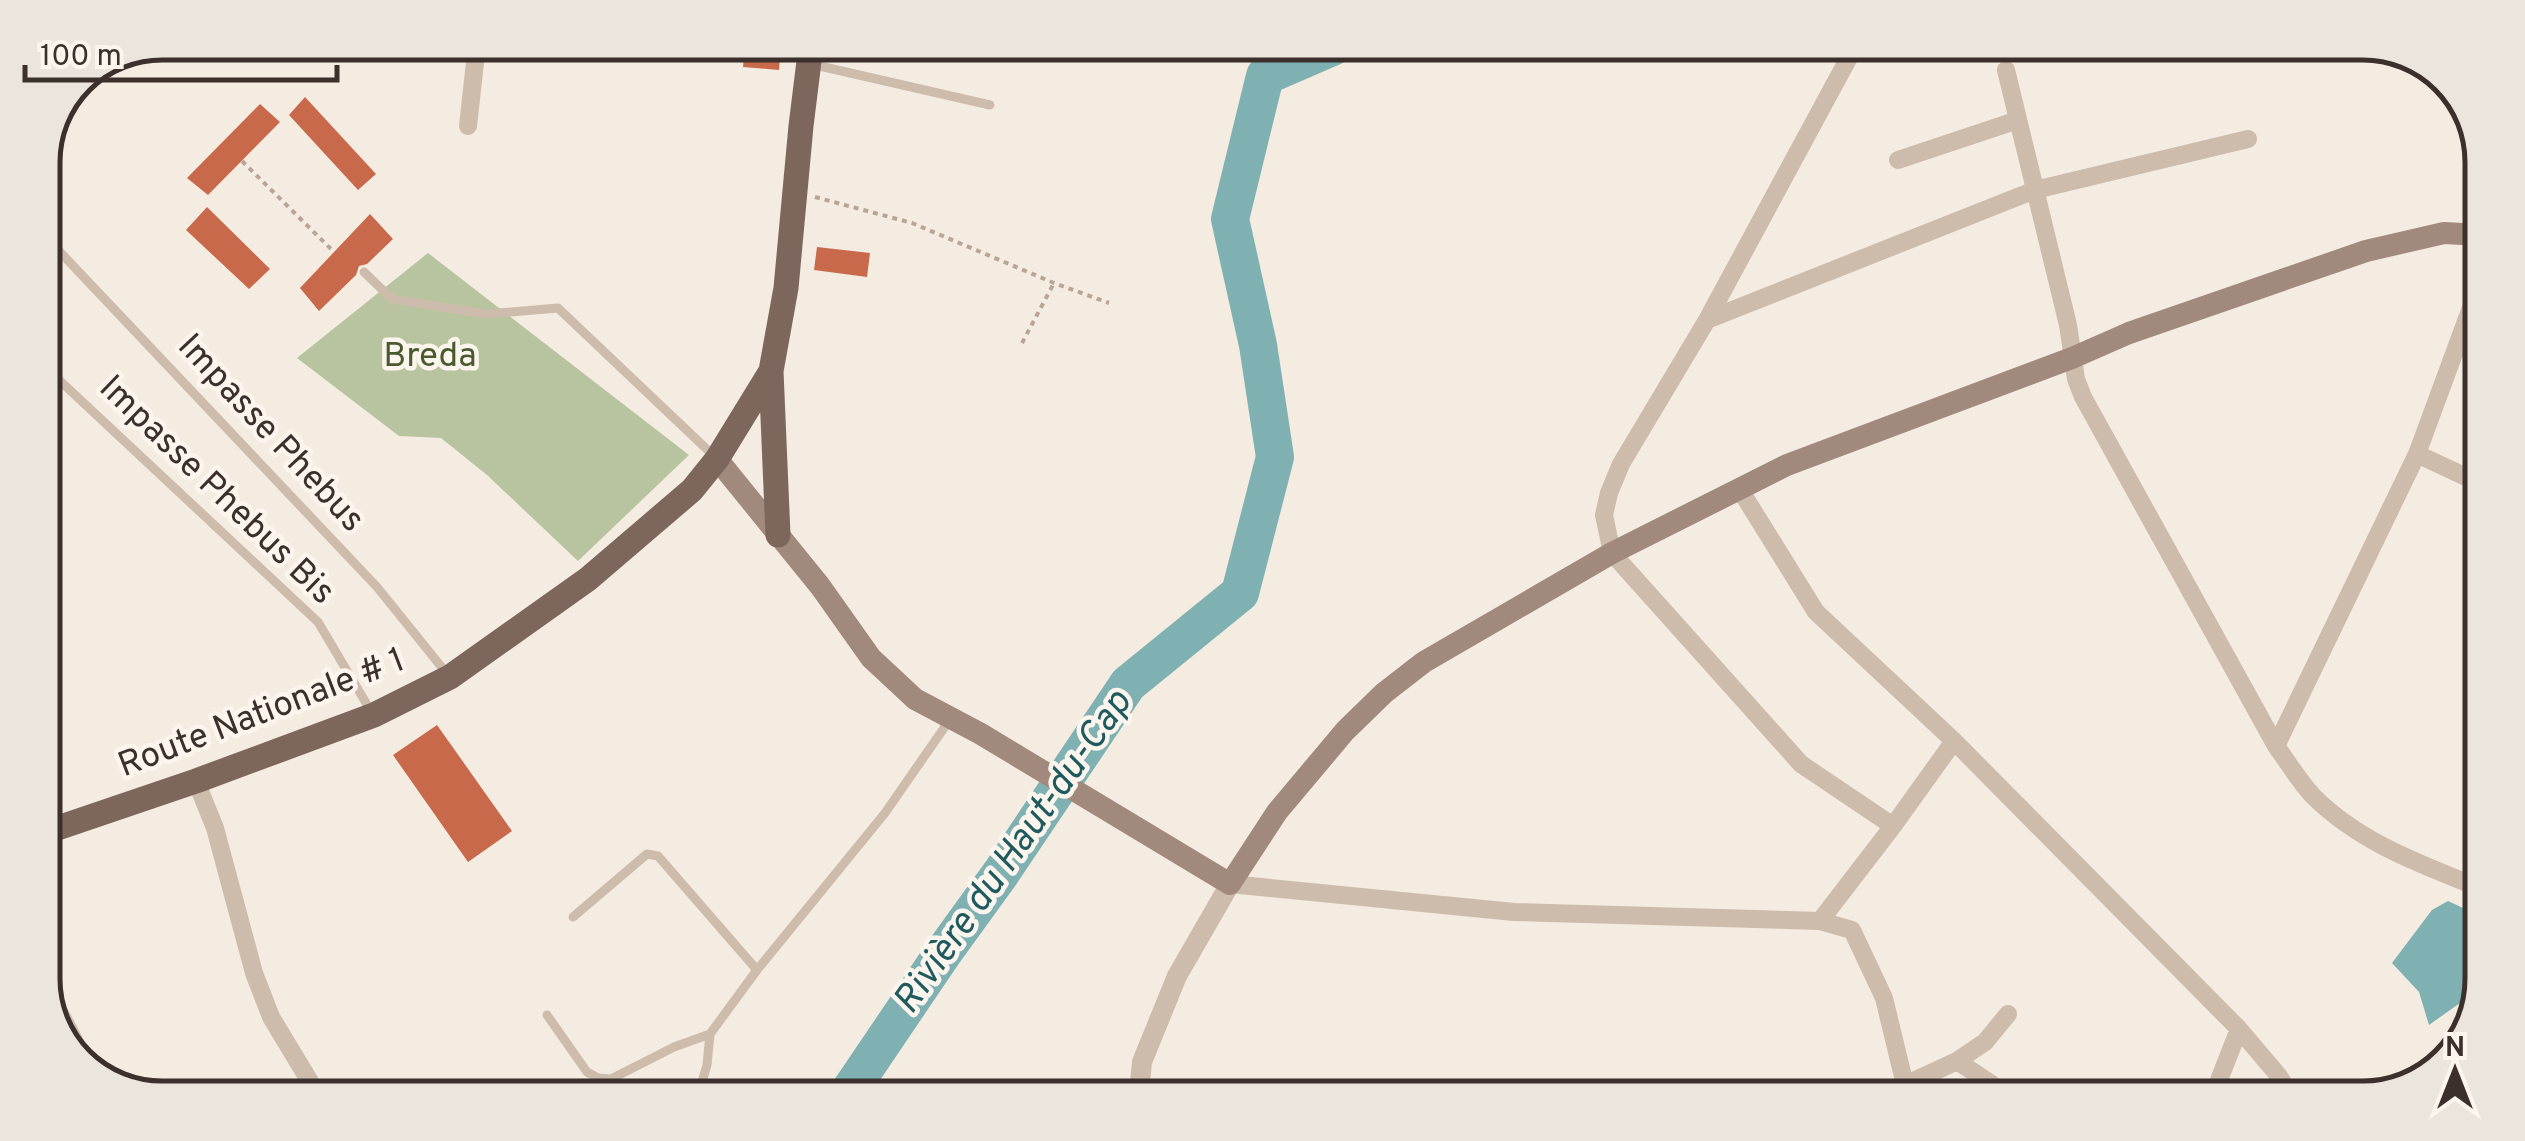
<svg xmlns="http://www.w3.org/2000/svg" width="2525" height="1141" font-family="Overpass,sans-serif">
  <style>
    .green { fill: #b8c4a0 }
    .water { fill: #7fb0b2 }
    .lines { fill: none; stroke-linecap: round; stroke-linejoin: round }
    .river { stroke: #7fb0b2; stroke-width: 38 }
    .building { fill: #c8694b }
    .path { stroke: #b9a596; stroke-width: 4; stroke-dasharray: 5 5; stroke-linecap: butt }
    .service { stroke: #cdbbac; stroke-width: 9 }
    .minor { stroke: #cdbbac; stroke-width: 18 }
    .tertiary { stroke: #cdbbac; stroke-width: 20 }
    .secondary { stroke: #a18a7d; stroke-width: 22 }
    .primary { stroke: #7d675c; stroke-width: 25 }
    .labels { text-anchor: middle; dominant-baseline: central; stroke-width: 9; stroke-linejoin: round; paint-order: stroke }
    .park-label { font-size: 35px; fill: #4a5a2e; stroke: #fbf5ee }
    .street-label { font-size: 35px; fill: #3b302b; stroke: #fbf5ee }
    .water-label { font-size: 38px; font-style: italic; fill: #1f5a5e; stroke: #fbf5ee }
    .rim { fill: none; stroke: #3b302b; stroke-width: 5 }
  </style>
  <rect width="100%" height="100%" fill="#f4ebe1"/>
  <path class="green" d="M428 253 689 455 578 561 487 475 441 438 399 436 297 358Z"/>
  <path class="water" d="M2448 901 2474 913V993L2429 1025 2419 992 2392 963 2432 910Z"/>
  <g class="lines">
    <path class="river" d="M849 1092 943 953 1001 873 1128 684 1240 593 1275 457 1258 345 1230 219 1265 76 1332 47"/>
  </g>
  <path class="building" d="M745 45H781L779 70 743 67Z
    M305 97 376 174 358 190 289 115Z
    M260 104 280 122 208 195 187 178Z
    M207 207 270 269 249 289 186 230Z
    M370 214 393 239 367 264 359 266 356 275 319 311 300 288Z
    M817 247 870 253 867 277 814 270Z
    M437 725 512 831 468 862 393 755Z"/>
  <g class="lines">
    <path class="path" d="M242 161 334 252
      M815 197 912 223 1054 283 1109 303
      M1022 343 1054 283"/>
    <path class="service" d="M811 64 990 105
      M43 234 377 587 448 675
      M364 272 392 299 486 314 558 308 715 457
      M43 365 318 622 372 713
      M573 917 647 854 658 856 757 970
      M43 971 96 1073
      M547 1015 587 1072 598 1078 611 1079 674 1047 710 1034 757 970 885 813 951 718
      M699 1092 707 1065 710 1034"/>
    <path class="minor" d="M1853 50 1707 320 1621 464 1609 493 1604 515 1612 553 1801 764 1893 826
      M2006 70 2068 325 2076 379 2083 397 2276 746C2288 762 2299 781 2313 796 2358 841 2417 863 2475 886
      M468 126 477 44
      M1898 160 2018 120
      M1707 320 2035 190 2248 139
      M2417 454 2479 483
      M1739 488 1816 612 1954 741 2239 1029 2278 1075 2293 1098
      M2276 746 2417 454 2476 294 2478 234
      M196 781 215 828 254 973 271 1017 315 1090
      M1230 884 1514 912 1820 921 1852 930 1884 998 1905 1085 1904 1097
      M1820 921 1893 826 1954 741
      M1957 1061 2011 1097
      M1905 1085 1957 1061 1985 1042 2008 1014
      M2212 1098 2239 1029"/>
    <path class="tertiary" d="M1139 1093 1142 1062 1177 976 1230 884"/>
    <path class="secondary" d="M717 459 820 586 871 658 915 699 981 734 1230 884 1277 812 1345 731 1384 693 1424 662 1612 553 1787 465 2072 358 2129 333 2366 251 2444 233 2481 235"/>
    <path class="primary" d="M771 371 778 535
      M43 833 196 781 374 715 450 677 588 579 692 490 717 459 771 371 786 288 801 126 811 45"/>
  </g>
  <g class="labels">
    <g class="park-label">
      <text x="430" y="357">Breda</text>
    </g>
    <g class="street-label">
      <text transform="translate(270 434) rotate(47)">Impasse Phebus</text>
      <text transform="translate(216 491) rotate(44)">Impasse Phebus Bis</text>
      <text transform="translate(262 714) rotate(-21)">Route Nationale # 1</text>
    </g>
    <g class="water-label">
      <text transform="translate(1014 853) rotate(-55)">Rivière du Haut-du-Cap</text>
    </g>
  </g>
  <path d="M0 0H2525V1141H0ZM162 60H2363A102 102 0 0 1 2465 162V979A102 102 0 0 1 2363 1081H162A102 102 0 0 1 60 979V162A102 102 0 0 1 162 60Z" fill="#ece5de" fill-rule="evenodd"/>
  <path class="rim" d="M162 60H2363A102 102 0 0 1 2465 162V979A102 102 0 0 1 2363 1081H162A102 102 0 0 1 60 979V162A102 102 0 0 1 162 60Z"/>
  <g transform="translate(2455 1071)" stroke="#fbf5ee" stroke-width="8" paint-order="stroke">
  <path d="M0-8L18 38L0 25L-18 38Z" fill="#3b302b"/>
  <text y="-15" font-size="28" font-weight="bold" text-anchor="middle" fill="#3b302b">N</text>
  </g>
  <path d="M25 65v15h312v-15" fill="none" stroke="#3b302b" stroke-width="5"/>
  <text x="40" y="65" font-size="30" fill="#3b302b" stroke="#fbf5ee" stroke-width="8" paint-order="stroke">100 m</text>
</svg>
